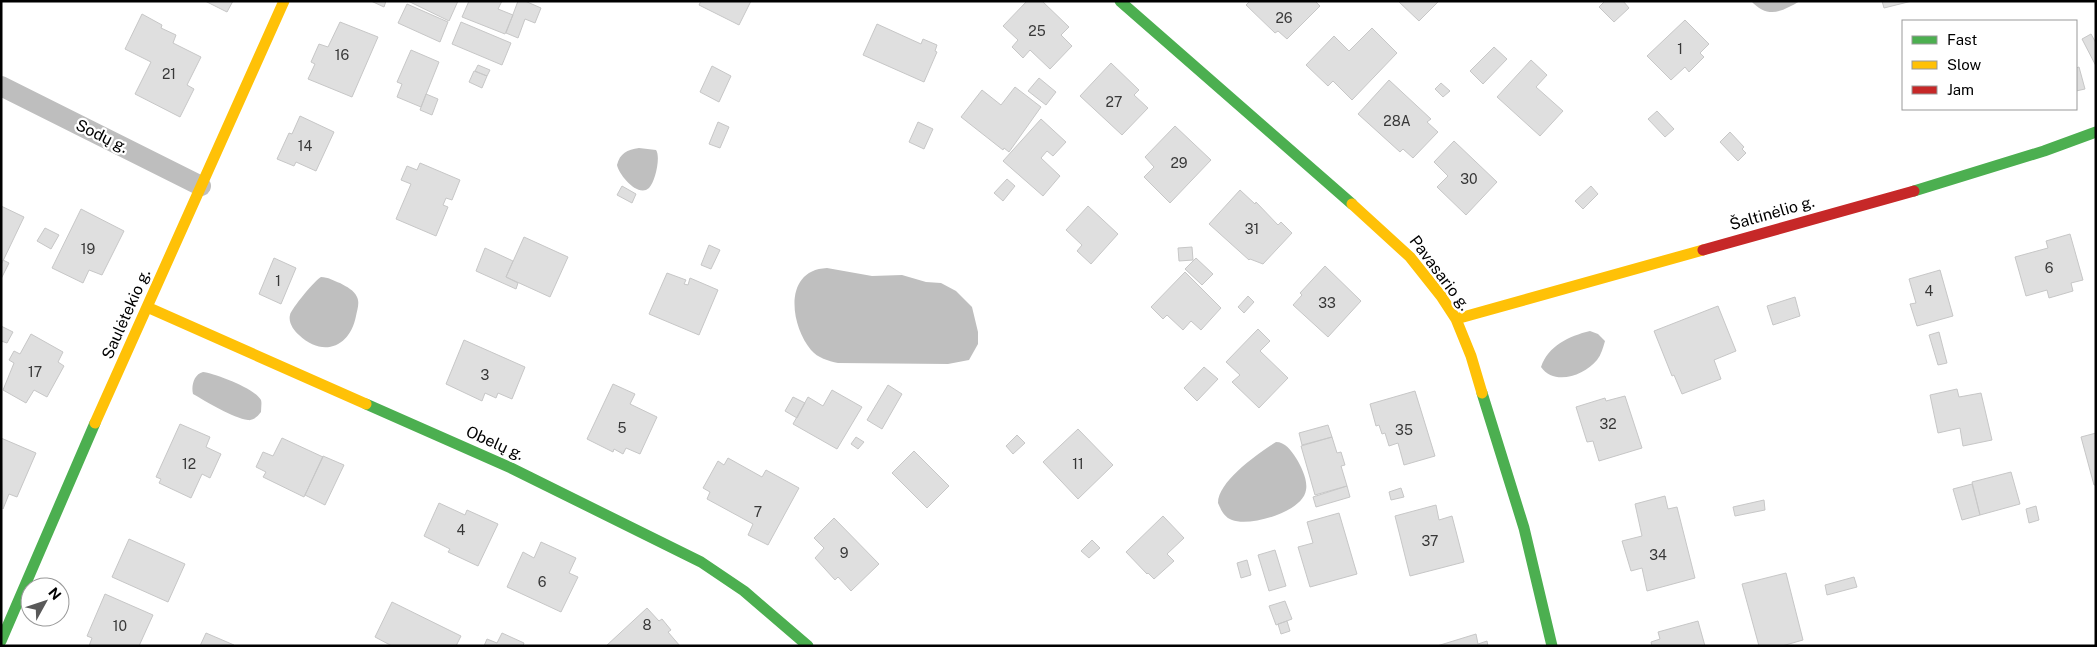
<svg xmlns="http://www.w3.org/2000/svg" width="2097" height="647" font-family="'Public Sans',sans-serif">
  <style>
    .water { fill: #bfbfbf }
    .building { fill: #dfdfdf; stroke: #c7c7c7 }
    .lines { fill: none; stroke-linecap: round; stroke-linejoin: round }
    .street { stroke: #bebebe; stroke-width: 20 }
    .fast { stroke: #4caf50; stroke-width: 11 }
    .slow { stroke: #ffc107; stroke-width: 11 }
    .jam { stroke: #c62828; stroke-width: 11 }
    .labels { text-anchor: middle; dominant-baseline: central; stroke-width: 4.5; stroke-linejoin: round; paint-order: stroke }
    .number-label { font-size: 14px; fill: #383838 }
    .street-label { font-size: 16px; fill: #000; stroke: #fff }
  </style>
  <rect width="100%" height="100%" fill="#fff"/>
  <path class="water" d="M1751 1H1800C1781 12 1768 19 1751 1Z
    M639 148 656 150C661 157 655 182 649 188 638 198 619 175 617 165 620 153 627 150 639 148Z
    M827 268 872 276 902 275 926 282 941 283 956 291 972 307 978 332V344L969 360 948 364 838 363C828 361 818 358 811 350 790 325 783 270 827 268Z
    M321 277C328 277 334 281 340 283 347 287 354 290 357 297 360 303 357 310 356 316 350 347 323 358 299 335 294 331 288 322 290 315 291 309 316 279 321 277Z
    M1590 331 1598 334 1605 341C1603 348 1601 355 1597 360 1584 376 1554 386 1541 367 1548 346 1569 336 1590 331Z
    M203 372C214 373 256 389 261 400 262 403 261 408 261 412 258 416 253 421 248 420 233 418 207 402 193 394 191 386 194 374 203 372Z
    M1276 442C1285 442 1291 450 1296 458 1301 466 1308 480 1306 490 1303 512 1250 527 1232 520 1224 517 1221 510 1218 503 1218 481 1259 453 1276 442Z"/>
  <path class="building" d="M205 1H233L227 12Z
    M371 1H386L384 7Z
    M408 1H458L449 21Z
    M469 1H502L498 9 513 15 505 34 462 17Z
    M518 1H525L541 8 535 23 525 19 518 38 506 33Z
    M701 1H751L739 25 699 5Z
    M1027 1H1042L1069 27 1061 35 1072 46 1050 69 1030 50 1023 58 1012 47 1018 40 1003 26Z
    M1250 1H1315L1320 6 1287 39 1278 31 1275 33 1246 5Z
    M1398 1H1439L1419 21Z
    M1605 1H1623L1629 8 1614 22 1599 7Z
    M1882 1H1912L1884 8Z
    M407 4 448 22 440 42 398 23Z
    M142 14 162 25 161 28 176 35 173 43 201 57 187 85 194 89 180 117 135 94 151 62 125 49Z
    M1685 20 1709 44 1700 53 1704 57 1689 72 1685 67 1671 80 1647 56Z
    M340 22 378 37 352 97 308 79 315 64 311 62 319 44 328 47Z
    M461 22 511 43 502 65 452 44Z
    M877 24 921 44 923 39 937 45 935 51 937 52 924 82 863 55Z
    M1372 28 1397 53 1352 100 1333 81 1328 86 1306 65 1334 36 1349 51Z
    M2091 34 2096 43V66L2082 39Z
    M1494 47 1507 59 1483 84 1470 71Z
    M411 50 439 62 421 107 397 97 402 84 397 82Z
    M1531 60 1547 75 1536 87 1563 111 1540 136 1497 97Z
    M1111 63 1139 90 1134 95 1148 108 1122 135 1080 96Z
    M478 65 490 70 487 76 475 71Z
    M712 66 731 76 719 102 700 92Z
    M2079 67 2085 89 2076 91V68Z
    M474 71 487 76 482 88 469 82Z
    M1039 78 1056 92 1046 105 1028 91Z
    M1389 80 1431 119 1427 122 1438 132 1413 158 1403 149 1400 152 1358 114Z
    M1441 83 1450 91 1443 97 1435 89Z
    M1015 87 1041 107 1009 152 1004 148 1003 150 961 117 982 90 1001 105Z
    M426 94 438 99 432 115 420 110Z
    M1657 111 1674 129 1665 137 1648 119Z
    M300 116 334 132 316 171 296 162 294 166 277 159 289 133 292 134Z
    M1041 119 1066 142 1053 156 1047 151 1041 158 1060 176 1043 196 1003 161Z
    M718 122 729 127 720 148 709 144Z
    M918 122 933 129 924 149 909 142Z
    M1175 126 1211 160 1170 203 1144 177 1154 167 1145 157Z
    M1730 132 1744 147 1742 149 1746 153 1738 161 1720 142Z
    M1454 141 1497 182 1466 215 1437 187 1448 176 1434 162Z
    M420 163 460 180 452 200 446 198 443 205 448 207 436 236 396 219 411 184 401 180 407 166 417 170Z
    M1007 179 1015 186 1003 201 994 193Z
    M622 186 636 194 632 203 617 195Z
    M1591 186 1598 194 1583 209 1575 201Z
    M1240 190 1255 204 1256 202 1278 225 1281 222 1292 233 1263 264 1250 259 1249 260 1209 224Z
    M1 206 24 217 2 263 1 262Z
    M1088 206 1118 234 1091 264 1077 251 1082 245 1066 230Z
    M81 209 124 231 102 275 89 270 83 283 52 268Z
    M45 228 59 235 51 249 37 241Z
    M2070 234 2083 280 2071 283 2073 291 2049 298 2047 290 2026 296 2015 257 2048 248 2046 241Z
    M524 237 568 257 550 297 506 277Z
    M709 245 720 250 711 269 701 265Z
    M1192 247 1193 260 1179 261 1178 248Z
    M485 248 513 261 506 277 518 283 516 289 476 271Z
    M274 258 296 268 281 304 259 294Z
    M1196 258 1213 274 1202 285 1185 269Z
    M3 260 9 263 1 279V262Z
    M1325 266 1361 301 1328 337 1293 305 1302 295 1300 293Z
    M1940 270 1953 316 1917 326 1910 304 1916 303 1909 279Z
    M1185 272 1221 308 1201 330 1191 321 1183 330 1167 315 1163 319 1151 307Z
    M667 273 686 280 684 284 688 285 690 278 718 290 699 335 649 314Z
    M1248 296 1254 302 1244 313 1238 307Z
    M1795 297 1800 316 1773 325 1767 306Z
    M1718 306 1736 351 1714 360 1721 379 1682 394 1674 375 1672 376 1654 331Z
    M1 326 13 332 7 343 1 341Z
    M1258 329 1270 341 1260 351 1288 378 1259 408 1232 382 1240 375 1226 362Z
    M1939 332 1947 363 1938 365 1929 335Z
    M31 334 63 352 58 362 64 366 47 397 34 390 26 403 3 390 14 363 9 360 14 351 20 354Z
    M464 340 525 367 512 399 498 393 496 398 485 393 482 401 446 384Z
    M1204 367 1218 379 1197 401 1184 388Z
    M613 384 635 394 630 404 657 417 640 454 626 448 623 454 614 449 613 452 587 439Z
    M888 385 902 394 882 429 867 420Z
    M1957 389 1959 397 1981 393 1992 440 1963 446 1960 428 1938 433 1930 395Z
    M832 390 862 407 837 449 793 424 808 397 823 406Z
    M1415 391 1435 456 1404 465 1398 443 1389 446 1385 433 1382 434 1379 425 1376 426 1370 404Z
    M1625 396 1642 448 1599 461 1593 441 1587 442 1576 407 1605 398 1606 401Z
    M793 397 805 403 797 418 785 411Z
    M180 424 210 437 206 447 221 454 210 478 202 474 191 498 159 483 161 479 156 477Z
    M1328 425 1332 437 1302 445 1299 433Z
    M1078 429 1113 465 1078 499 1043 462Z
    M2096 433V485H2094L2081 437Z
    M1017 435 1025 443 1013 454 1006 446Z
    M856 437 864 442 858 449 851 444Z
    M1332 437 1337 453 1341 452 1345 465 1341 466 1347 486 1315 495 1301 446Z
    M1 438 36 453 17 497 9 494 3 509Z
    M282 438 323 457 304 497 263 477 266 472 256 467 263 452 273 456Z
    M914 451 949 486 927 508 892 473Z
    M323 456 344 465 325 505 305 495Z
    M728 458 762 477 766 470 799 488 768 545 748 535 753 524 707 499 710 492 703 488 718 461 724 465Z
    M2011 472 2020 504 1980 515 1972 482Z
    M1972 484 1980 515 1962 520 1953 489Z
    M1347 486 1350 497 1316 507 1313 497Z
    M1401 488 1404 497 1391 500 1389 492Z
    M1665 496 1668 509 1677 507 1695 578 1647 591 1642 568 1631 571 1622 541 1642 536 1635 504Z
    M1764 500 1765 510 1735 516 1733 507Z
    M439 503 465 515 467 510 498 524 478 566 448 552 450 549 424 536Z
    M1436 505 1439 520 1452 516 1464 562 1410 576 1395 516Z
    M2036 506 2039 520 2029 523 2026 509Z
    M1339 513 1357 574 1310 587 1298 547 1313 543 1307 522Z
    M1163 516 1184 538 1167 554 1174 561 1154 579 1148 573 1147 574 1126 552Z
    M834 518 879 564 851 591 838 577 835 580 815 558 824 548 814 538Z
    M129 539 185 564 168 602 112 577Z
    M1092 540 1100 548 1089 558 1081 551Z
    M541 542 576 558 569 573 578 577 561 612 507 587 523 552 534 558Z
    M1275 550 1286 586 1269 591 1258 555Z
    M1247 560 1251 575 1241 578 1237 563Z
    M1786 573 1803 640 1782 646H1759L1742 584Z
    M1854 577 1857 587 1827 595 1825 585Z
    M105 594 153 615 139 646H89L92 638 87 636Z
    M1285 601 1292 619 1276 625 1269 606Z
    M392 602 461 636 456 646H392L375 637Z
    M647 608 659 621 662 619 671 630 668 632 680 646H606Z
    M1287 621 1290 631 1281 634 1278 624Z
    M1698 621 1705 646H1652L1651 642 1660 639 1658 632Z
    M206 633 234 645V646H200Z
    M502 633 524 643 523 646H484L487 639 497 643Z
    M1476 634 1478 644 1487 641 1488 646H1437Z"/>
  <g class="lines">
    <path class="street" d="M1 86 201 186"/>
    <path class="fast" d="M1120 1 1352 204
      M1914 191 2044 151 2096 132
      M1482 393 1524 528 1552 646
      M366 404 511 468 701 562 744 591 808 646
      M1 641 95 423"/>
    <path class="slow" d="M1352 204 1410 257 1441 296 1456 319 1471 356 1482 393
      M147 307 366 404
      M1456 319 1703 250
      M95 423 284 1"/>
    <path class="jam" d="M1703 250 1914 191"/>
  </g>
  <g class="labels">
    <g class="number-label">
      <text x="1284" y="18">26</text>
      <text x="1037" y="31">25</text>
      <text x="1680" y="49">1</text>
      <text x="342" y="55">16</text>
      <text x="169" y="74">21</text>
      <text x="1114" y="102">27</text>
      <text x="1397" y="121">28A</text>
      <text x="305" y="146">14</text>
      <text x="1179" y="163">29</text>
      <text x="1469" y="179">30</text>
      <text x="1252" y="229">31</text>
      <text x="88" y="249">19</text>
      <text x="2049" y="268">6</text>
      <text x="278" y="281">1</text>
      <text x="1929" y="291">4</text>
      <text x="1327" y="303">33</text>
      <text x="35" y="372">17</text>
      <text x="485" y="375">3</text>
      <text x="1608" y="424">32</text>
      <text x="622" y="428">5</text>
      <text x="1404" y="430">35</text>
      <text x="189" y="464">12</text>
      <text x="1078" y="464">11</text>
      <text x="758" y="512">7</text>
      <text x="461" y="530">4</text>
      <text x="1430" y="541">37</text>
      <text x="844" y="553">9</text>
      <text x="1658" y="555">34</text>
      <text x="542" y="582">6</text>
      <text x="647" y="625">8</text>
      <text x="120" y="626">10</text>
    </g>
    <g class="street-label">
      <text transform="translate(102 136) rotate(26)">Sodų g.</text>
      <text transform="translate(1772 213) rotate(-16)">Šaltinėlio g.</text>
      <text transform="translate(1440 273) rotate(53)">Pavasario g.</text>
      <text transform="translate(126 314) rotate(-66)">Saulėtekio g.</text>
      <text transform="translate(495 443) rotate(24)">Obelų g.</text>
    </g>
  </g>
  <rect width="2097" height="647" fill="none" stroke="#000000" stroke-width="5"/>
  <rect x="1902" y="20" width="175" height="90" fill="#ffffff" stroke="#999999"/>
  <rect x="1912" y="36" width="25" height="8" fill="#4caf50" stroke="#999999"/>
  <text x="1947" y="45" font-size="15" fill="#000000">Fast</text>
  <rect x="1912" y="61" width="25" height="8" fill="#ffc107" stroke="#999999"/>
  <text x="1947" y="70" font-size="15" fill="#000000">Slow</text>
  <rect x="1912" y="86" width="25" height="8" fill="#c62828" stroke="#999999"/>
  <text x="1947" y="95" font-size="15" fill="#000000">Jam</text>
  <g transform="translate(45 602) rotate(50)"><circle r="24" fill="#ffffff" stroke="#999999"/>
  <path d="M0-4L9 19L0 12L-9 19Z" fill="#595959"/>
  <text y="-8" font-size="14" font-weight="bold" text-anchor="middle" fill="#000000">N</text>
  </g>
</svg>
